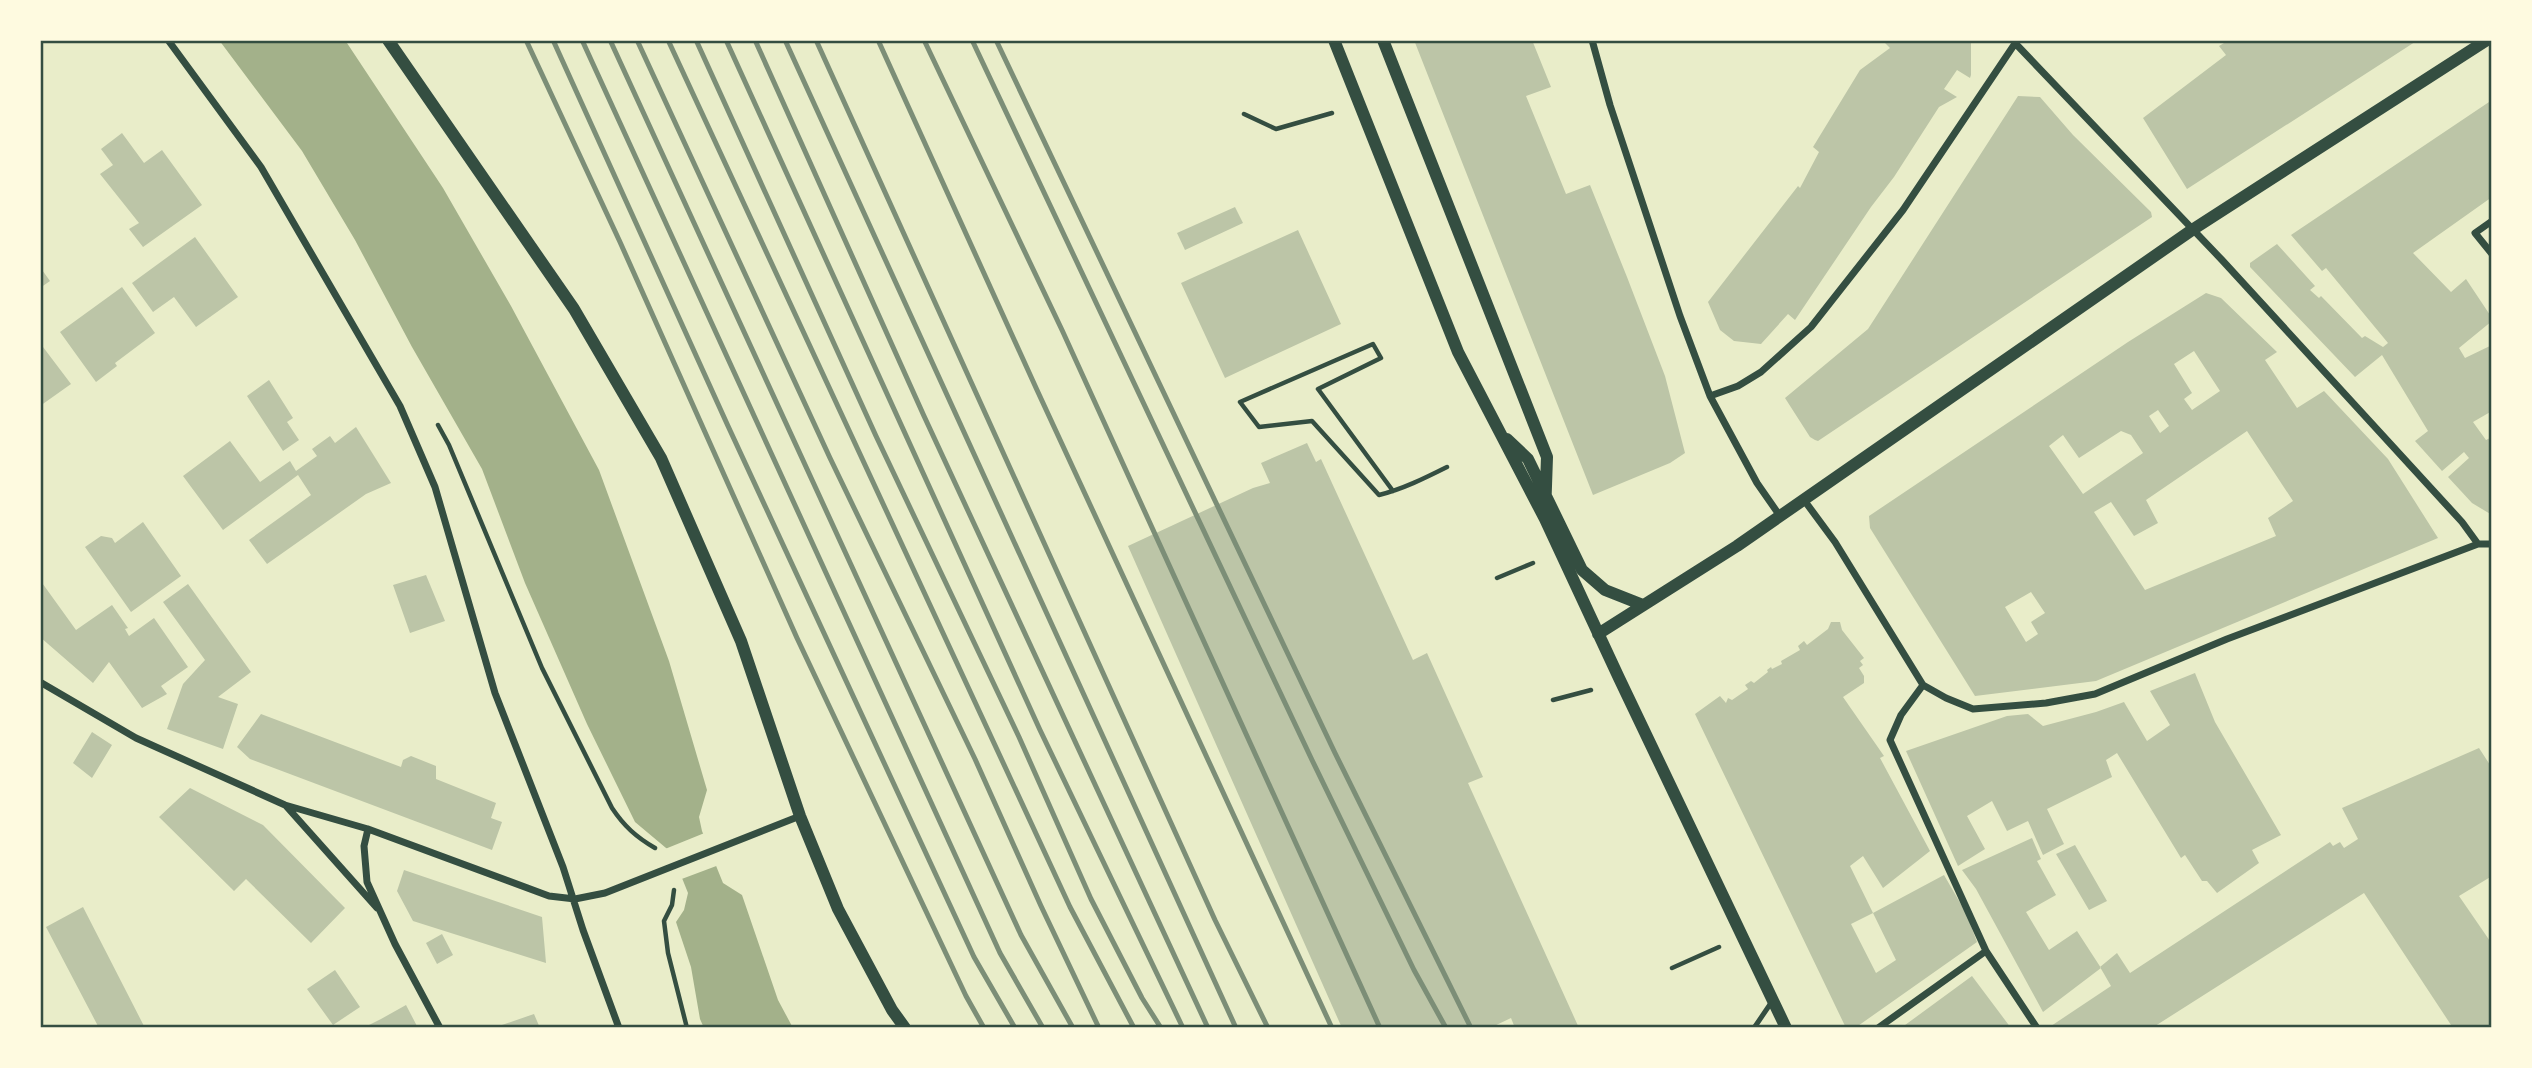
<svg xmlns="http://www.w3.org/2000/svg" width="2532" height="1068" font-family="Rubik,sans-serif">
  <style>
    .water { fill: #a3b18a }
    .pier { fill: #e9edc9 }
    .building { fill: #bcc5a7; fill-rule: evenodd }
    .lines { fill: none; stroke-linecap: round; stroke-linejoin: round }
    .path { stroke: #344e41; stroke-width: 4.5 }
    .service { stroke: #344e41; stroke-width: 5 }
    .minor { stroke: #344e41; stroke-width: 7 }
    .tertiary { stroke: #344e41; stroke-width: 12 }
    .rail { stroke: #7c8e77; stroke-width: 5 }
    .neatline { fill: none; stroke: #344e41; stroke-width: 2.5 }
  </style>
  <rect width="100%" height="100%" fill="#e9edc9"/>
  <path class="water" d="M219 40H345L443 188 511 306 599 470 669 661 707 790 699 817 702 831 723 883 742 895 778 1000 793 1028H704L700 1019 691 967 676 922 684 910 688 893 672 853 635 822 587 724 525 583 482 469 412 347 355 240 302 151Z"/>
  <path class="pier" d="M707 832 719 865 679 880 669 854 665 849Z"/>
  <path class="building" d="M1414 40H1532L1551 87 1526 96 1566 194 1590 185 1627 277 1665 376 1685 453 1670 463 1593 495Z
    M1882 40H1971V75L1970 78 1957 70 1944 89 1957 97 1939 107 1894 177 1871 207 1795 320 1788 314 1761 344 1734 341 1720 330 1708 302 1798 186 1800 188 1819 152 1813 147 1860 70 1890 48Z
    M2229 40H2418L2187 189 2143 118 2226 55 2219 46Z
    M2018 96 2040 97 2073 135 2151 212 2152 217 1818 441 1815 440 1810 437 1785 398 1868 329Z
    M2492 100V197L2413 253 2451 292 2466 279 2492 318V321L2459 348 2465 358 2492 345V411L2473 422 2486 440 2492 437V515L2472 503 2448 477 2469 458 2464 452 2442 471 2415 441 2428 431 2382 355 2355 377 2250 267V263L2277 244 2315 286 2310 290 2319 298 2321 296 2362 338 2365 336 2383 347 2388 343 2326 268 2322 271 2291 235Z
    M122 133 144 163 162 150 202 205 143 247 129 229 139 223 100 174 113 165 101 149Z
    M1235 207 1243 223 1185 250 1177 233Z
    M1298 230 1341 324 1225 378 1181 283Z
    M195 237 238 297 196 327 174 297 153 312 132 283Z
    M40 267 50 281 40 288Z
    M122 287 155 333 115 363 117 366 96 382 60 332Z
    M2206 293 2221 298 2277 352 2265 360 2297 408 2324 391 2388 459 2438 538 2096 681 1975 696 1870 528 1869 516 2128 342ZM2194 351 2220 391 2192 410 2184 399 2192 393 2174 364ZM2158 410 2169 426 2160 433 2149 416ZM2121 431 2131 435 2143 453 2083 494 2049 446 2063 435 2079 458ZM2247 431 2293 501 2268 518 2276 536 2145 590 2094 512 2111 502 2134 536 2158 523 2146 500ZM2031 592 2045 613 2031 622 2038 634 2026 642 2005 607Z
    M40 343 71 384 40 406Z
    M269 380 293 418 287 422 299 440 283 451 247 396Z
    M356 427 391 483 366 494 267 564 249 540 311 495 298 475 223 530 183 476 230 441 260 482 290 461 296 471 317 456 312 449 330 436 335 443Z
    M1307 443 1316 462 1321 459 1413 660 1427 653 1483 777 1468 783 1579 1028H1515L1511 1018 1490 1028H1342L1128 546 1253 488 1270 483 1261 463Z
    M143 522 181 576 131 612 85 547 101 536 112 538 115 543Z
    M426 575 445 621 410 633 393 585Z
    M40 580 76 630 112 605 128 628 125 629 129 636 154 618 188 667 161 686 167 694 142 708 109 662 93 683 40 637Z
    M188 584 251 672 218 697 238 704 223 749 167 729 183 684 205 660 163 602Z
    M1831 622H1840L1842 630 1864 658 1860 661 1863 665 1859 668 1864 676V683L1843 697 1884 756 1880 758 1930 851 1883 888 1863 856 1850 866 1873 913 1851 924 1876 973 1896 960 1873 913 1944 875 1966 913 1977 942 1855 1028H1846L1695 714 1720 696 1726 703 1728 698 1732 700 1748 689 1745 685 1751 681 1754 683 1768 672 1767 670 1771 667 1772 669 1782 664 1781 661 1800 650 1798 646 1804 641 1807 645 1828 629Z
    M2195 673 2215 722 2281 835 2252 850 2259 863 2217 893 2207 881H2202L2185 855 2181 858 2117 753 2106 760 2112 777 2047 809 2064 844 2043 855 2028 821 2007 831 1992 801 1967 816 1985 849 1958 866 1906 751 2007 716 2028 714 2043 726 2096 712 2124 702 2147 741 2170 725 2150 691Z
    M261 714 401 767 403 760 411 756 436 766V779L496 803 491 818 502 822 492 850 250 759 237 747Z
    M92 732 112 745 92 778 73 763Z
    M2479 748 2492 768V876L2459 896 2492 944V1028H2453L2364 893 2152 1028H2053L2051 1026 2111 986 2100 967 2117 953 2130 973 2330 842 2333 846 2340 842 2344 848 2358 839 2342 808Z
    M190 788 263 825 345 908 311 943 246 879 234 891 159 817Z
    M2032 838 2041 859 2037 861 2056 895 2026 912 2049 950 2077 931 2101 968 2043 1012 1976 889 1962 870Z
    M2075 845 2107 901 2089 910 2056 854Z
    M404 870 542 917 546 963 413 921 397 891Z
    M83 907 145 1028H99L46 927Z
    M442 934 453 955 437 964 426 943Z
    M335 970 360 1007 333 1025 307 989Z
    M1972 976 2011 1028H1901Z
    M406 1005 418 1028H363L381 1019Z
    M534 1014 540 1028H496V1027Z"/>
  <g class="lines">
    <path class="path" d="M1244 114 1276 129 1332 113
      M438 425 449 445 542 668 612 808C624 826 636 837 655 848
      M1393 491 1318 389 1381 358 1373 344 1240 402 1259 427 1312 421 1379 495C1403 489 1425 478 1447 467
      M1497 578 1533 563
      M1553 700 1591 690
      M674 890 672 905 664 921 668 953 687 1028
      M1672 968 1719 947"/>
    <path class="service" d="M1754 1028 1773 1000"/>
    <path class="minor" d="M168 40 261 167 400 406 435 487 495 693 563 867 583 930 619 1028
      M1592 40 1610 105 1680 316 1710 396 1757 483 1780 516
      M2015 43 2222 260 2462 522 2478 544
      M2492 221 2475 233 2492 254
      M1710 396 1738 386 1761 372 1811 327 1903 210 2016 42
      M1804 500 1835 542 1923 685 1946 698 1973 709 2046 703 2095 694 2227 639 2478 544H2492
      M40 682 136 738 285 805 368 829 549 896 575 899 605 893 800 816
      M1923 685 1901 715 1890 740 1986 951 2037 1028
      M287 807 377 908
      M368 829 364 846 367 882 395 944 440 1028
      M1878 1028 1986 951"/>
    <path class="tertiary" d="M388 40 574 309 661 458 741 641 800 816 838 909 892 1010 905 1028
      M1334 40 1458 352 1545 519 1619 678 1786 1028
      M1383 40 1547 457 1545 515
      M1507 439 1528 459 1582 570 1605 590 1643 605
      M1598 634 1737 546 2192 230 2487 40"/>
    <path class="rail" d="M526 40 620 242 797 638 966 996 984 1028
      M553 40 728 426 974 957 1015 1028
      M582 40 1000 953 1043 1028
      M610 40 1021 935 1073 1028
      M637 40 830 458 975 759 1041 906 1099 1028
      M668 40 1070 907 1134 1028
      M696 40 876 436 1019 737 1091 899 1142 998 1161 1028
      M726 40 1040 730 1183 1028
      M755 40 924 416 1208 1028
      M785 40 1236 1028
      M816 40 1215 920 1268 1028
      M878 40 1037 390 1332 1028
      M924 40 1062 330 1380 1028
      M972 40 1312 760 1414 970 1446 1028
      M996 40 1335 753 1471 1028"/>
  </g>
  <rect width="2532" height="1068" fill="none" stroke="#fefae0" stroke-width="84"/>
  <rect x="42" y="42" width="2448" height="984" class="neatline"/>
</svg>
